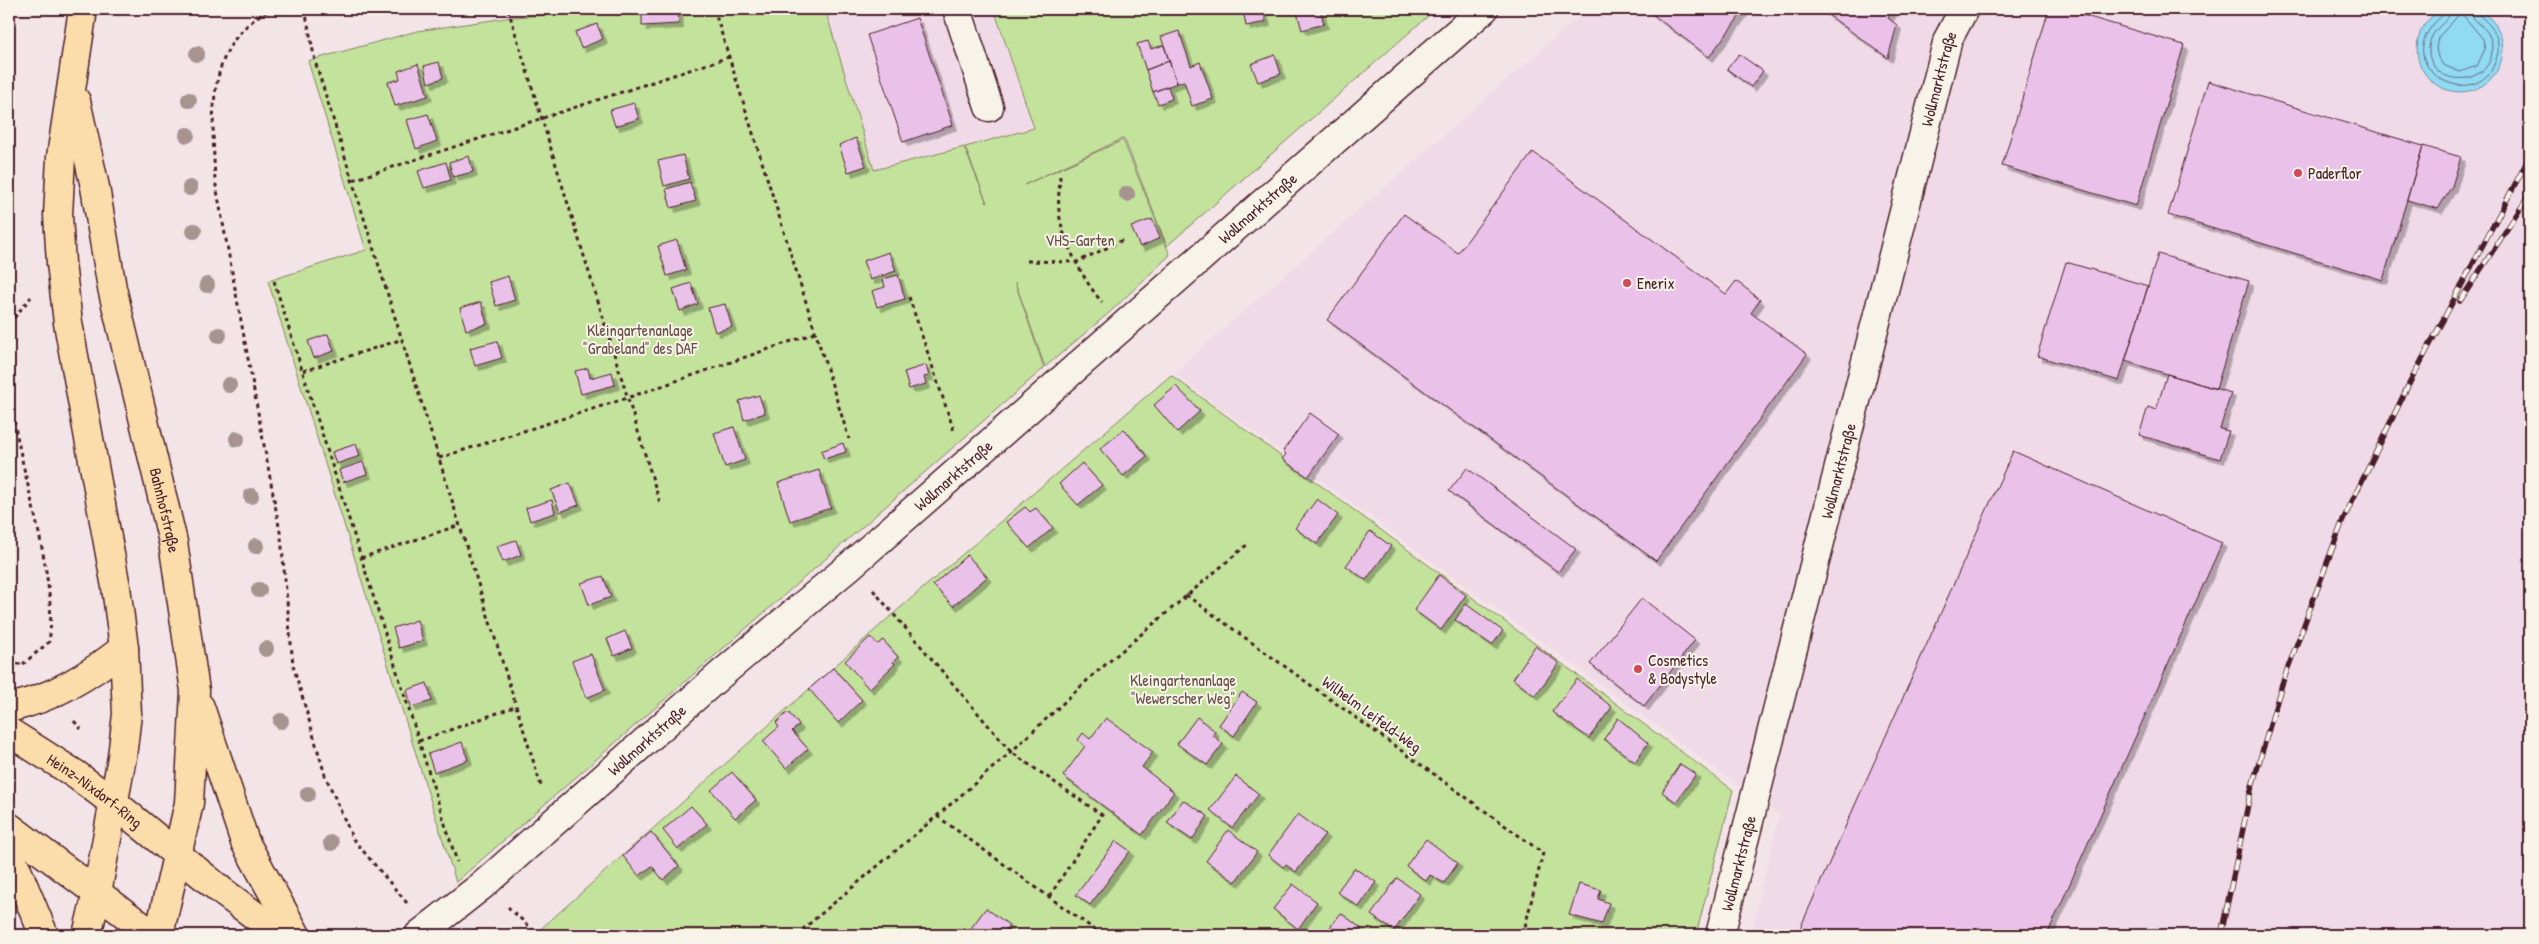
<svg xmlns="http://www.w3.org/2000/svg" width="2539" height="944" font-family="'Patrick Hand',sans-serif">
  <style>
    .built { fill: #f0dae8 }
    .green { fill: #c3e29b; stroke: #868063 }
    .water { fill: #91daf3; stroke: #758fa3 }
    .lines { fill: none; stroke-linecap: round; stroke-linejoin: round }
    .shore { stroke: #666a7b; stroke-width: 1 }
    .building { fill: #eac1e9; stroke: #4a1f2b; filter: url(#shadow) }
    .minor-casing { stroke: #4a1f2b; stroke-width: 31 }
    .major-casing { stroke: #4a1f2b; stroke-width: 31 }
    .highway-casing { stroke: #4a1f2b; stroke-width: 31 }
    .path { stroke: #4a1f2b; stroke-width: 3; stroke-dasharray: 4 4; stroke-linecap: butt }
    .minor { stroke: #f7f3e8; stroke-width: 28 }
    .major { stroke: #fbddab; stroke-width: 28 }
    .highway { stroke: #fbddab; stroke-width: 28 }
    .rail-casing { stroke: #4a1f2b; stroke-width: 5.5 }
    .rail { stroke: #f7f3e8; stroke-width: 4; stroke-dasharray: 11; stroke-linecap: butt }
    .tree { fill: #a7938f }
    .poi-dot { fill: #d1495b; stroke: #f7f3e8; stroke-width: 2 }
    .labels { text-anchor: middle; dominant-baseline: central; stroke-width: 4; stroke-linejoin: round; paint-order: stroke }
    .street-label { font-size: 16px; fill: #4a1f2b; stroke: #f7f3e8 }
    .poi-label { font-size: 16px; fill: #4a1f2b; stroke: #f7f3e8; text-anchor: start }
    .park-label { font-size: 16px; fill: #685047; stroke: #f7f3e8 }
  </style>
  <defs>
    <filter id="shadow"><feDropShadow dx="4.5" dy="4.5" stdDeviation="0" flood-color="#0004"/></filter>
  </defs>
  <rect width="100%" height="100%" fill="#f3e4e8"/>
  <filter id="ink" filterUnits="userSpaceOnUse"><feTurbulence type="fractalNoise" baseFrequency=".02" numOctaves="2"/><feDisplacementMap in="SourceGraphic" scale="10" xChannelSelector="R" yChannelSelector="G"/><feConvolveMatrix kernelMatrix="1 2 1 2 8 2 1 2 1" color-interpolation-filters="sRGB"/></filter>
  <g filter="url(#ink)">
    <path class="built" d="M825 9H993L1032 128 874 170Z
      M1588 9H2530V935H1751L1779 815 1173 373Z"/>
    <path class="green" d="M640 9H825L874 170 964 147 987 203 965 147 1034 128 994 9H1436L1167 246 1124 138 1024 185 1123 140 1170 255 1110 312 1045 367 1015 282 1044 368 456 882 268 281 366 250 308 61 417 31 513 17Z
      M1171 375 1733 790 1696 935H534L893 614Z"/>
    <path class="water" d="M2417 49a43 43 0 1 1 86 0a43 43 0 1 1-86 0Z"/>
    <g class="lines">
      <path class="shore" d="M2445 9 2444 14C2379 67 2482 120 2497 56 2502 37 2491 25 2478 14L2477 9
        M2451 9C2450 24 2430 27 2429 47 2426 89 2494 89 2492 47 2491 25 2471 24 2470 9
        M2461 13 2483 39 2485 49 2477 66 2460 72 2443 65 2438 57 2436 48 2438 38Z"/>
    </g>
    <path class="building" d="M678 9 679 24 642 26V11Z
      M1243 9H1263L1266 22 1246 26Z
      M1296 9H1320L1324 24 1302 30Z
      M1658 9H1745L1709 57 1653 15Z
      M1820 9H1894L1888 18 1897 25 1888 58Z
      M2049 9H2062L2184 45 2136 206 2002 166Z
      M917 18 953 125 903 142 867 35Z
      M597 24 603 39 581 48 575 32Z
      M1179 31 1191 66 1200 62 1213 99 1192 106 1184 81 1177 83 1161 37Z
      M1148 41 1151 49 1164 45 1169 61 1146 70 1137 44Z
      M1739 54 1763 71 1751 87 1727 69Z
      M1275 55 1281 74 1258 82 1251 64Z
      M1169 61 1177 83 1153 92 1146 70Z
      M439 62 443 78 428 83 424 66Z
      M418 64 428 96 395 106 388 82 400 79 398 71Z
      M2208 81 2423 146 2383 280 2168 215Z
      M1168 86 1172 99 1158 104 1153 92Z
      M634 103 639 119 615 126 610 110Z
      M428 114 437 141 416 149 407 120Z
      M856 138 866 166 848 172 839 145Z
      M2423 146 2461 157 2452 186 2438 209 2407 200Z
      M1533 152 1726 294 1736 281 1748 290 1760 300 1751 313 1807 354 1656 561 1327 320 1404 214 1458 253Z
      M683 155 689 179 664 186 658 161Z
      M469 156 473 172 453 177 449 162Z
      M446 162 451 180 424 188 418 171Z
      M690 182 696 201 671 208 666 189Z
      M1152 219 1160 238 1140 247 1131 227Z
      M677 240 686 270 667 276 658 246Z
      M889 252 896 271 870 280 863 261Z
      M2158 254 2249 281 2216 389 2125 361Z
      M2066 262 2148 286 2119 381 2037 356Z
      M898 275 905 299 877 307 872 291 885 287 883 279Z
      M508 276 515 300 496 306 489 282Z
      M691 283 698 304 680 311 673 289Z
      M481 302 487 324 466 330 460 308Z
      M725 304 732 327 715 332 708 308Z
      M328 334 334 351 314 358 308 341Z
      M497 341 502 358 475 366 470 348Z
      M926 365 929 376 924 377 926 384 909 389 904 372Z
      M588 368 590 378 612 372 615 385 581 394 575 371Z
      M2167 374 2231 393 2220 429 2229 431 2220 459 2139 435 2148 407 2156 410Z
      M1176 386 1200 411 1177 432 1154 405Z
      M759 395 765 413 744 420 739 401Z
      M1310 413 1339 434 1308 477 1282 459 1286 454 1283 451Z
      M734 427 745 460 725 467 714 433Z
      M1124 429 1147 456 1123 476 1100 449Z
      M843 443 846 452 824 459 821 451Z
      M356 444 360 456 336 464 332 452Z
      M2013 451 2222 543 2047 935H1797Z
      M363 462 367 474 343 482 339 470Z
      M1082 463 1102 485 1078 505 1059 484Z
      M1467 468 1576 549 1558 572 1449 491Z
      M819 470 831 508 790 521 778 483Z
      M570 483 579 505 560 512 551 490Z
      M1317 499 1338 515 1317 544 1295 528Z
      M552 500 555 513 530 521 526 508Z
      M1025 507 1030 512 1036 508 1053 528 1029 548 1006 522Z
      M1370 531 1391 546 1366 580 1346 566Z
      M516 540 521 555 503 562 497 546Z
      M967 555 987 577 953 606 933 585Z
      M1439 575 1466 595 1441 630 1414 610Z
      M603 576 611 597 589 605 581 583Z
      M1642 598 1695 640 1644 706 1590 664Z
      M1466 604 1503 631 1492 645 1455 620Z
      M417 620 423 641 399 648 393 628Z
      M625 631 632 648 614 656 607 639Z
      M870 637 878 644 883 640 898 657 893 662 895 664 869 689 845 661Z
      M1535 646 1559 663 1535 696 1513 679Z
      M591 654 605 690 586 698 572 661Z
      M833 668 862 700 838 723 809 689Z
      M1577 679 1612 707 1589 738 1552 712Z
      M427 683 432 701 411 707 407 690Z
      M1242 692 1257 702 1234 736 1219 725Z
      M788 712 799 725 792 731 808 749 786 768 763 741 779 727 776 723Z
      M1197 717 1215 731 1213 735 1223 744 1207 765 1177 744Z
      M1106 718 1153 752 1142 767 1174 792 1142 835 1063 776 1085 746 1078 740 1083 733 1090 739Z
      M1618 718 1648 743 1635 762 1604 739Z
      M462 742 468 760 434 772 428 754Z
      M1680 764 1696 774 1676 802 1662 792Z
      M732 772 756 800 735 818 711 790Z
      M1236 776 1259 794 1232 828 1210 810Z
      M1183 800 1208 816 1192 840 1167 823Z
      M691 806 707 824 678 849 663 830Z
      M1298 814 1325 834 1296 872 1286 865 1283 867 1268 855Z
      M1228 830 1257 852 1235 882 1206 861Z
      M651 832 679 866 663 880 652 866 639 876 623 856Z
      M1426 839 1458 863 1444 883 1430 875 1426 881 1406 866Z
      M1116 841 1130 851 1090 905 1076 895Z
      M1354 868 1376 882 1359 907 1337 892Z
      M1397 878 1420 894 1394 931 1371 915Z
      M1293 884 1317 902 1298 929 1273 909Z
      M1579 884 1601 890 1598 899 1609 903 1602 924 1569 915Z
      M986 908 1009 925 1002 935H966Z
      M1341 913 1362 929 1357 935H1319L1321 932 1325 934Z"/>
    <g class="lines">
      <defs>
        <g id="minor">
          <path d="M957 9 989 107"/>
          <path id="s1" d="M419 935 484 884 719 676 851 565 1484 9"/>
          <path id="s2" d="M1720 935 1948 39 1964 9"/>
        </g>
        <g id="major">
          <path d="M83 9 61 157 58 215 61 263 68 323 116 587 124 648 127 714 122 757 97 893"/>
          <path id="s3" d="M76 101 95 187 112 288 173 542 195 691 189 803 159 935"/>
          <path d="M200 707 245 842 296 935"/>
          <path d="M9 708C53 698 89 676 124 648"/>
          <path id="s4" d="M9 732 75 774 114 803 223 892 281 935"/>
          <path d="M9 827 153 935"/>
        </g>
        <path id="highway" d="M9 851 44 935
          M87 935 97 893"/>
      </defs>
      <use href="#minor" class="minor-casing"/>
      <use href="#major" class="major-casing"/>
      <use href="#highway" class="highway-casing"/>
      <path class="path" d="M275 9C263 11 257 17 249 24 205 61 213 128 215 180L281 537 293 665 325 775 353 839 407 903
        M305 9 315 61 542 789
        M508 9 660 503
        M714 9 849 439
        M1060 176C1059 191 1057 208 1061 223 1066 247 1086 284 1102 302
        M353 180 729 57
        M1027 261 1077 262 1123 240
        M274 281 457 862
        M909 297 954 431
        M9 324 31 297
        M303 371 403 339
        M9 381C14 443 35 504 45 565 49 590 53 617 49 642L23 664
        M439 458 627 398 815 333
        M361 558 460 525
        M873 590 1011 752 1102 815 1049 897
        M1186 595 1543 853 1523 935
        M9 664H23
        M74 721 81 729
        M419 741 517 706
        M937 816 1102 935
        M508 907 538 935
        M796 935 937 816 1011 752 1092 676 1249 543"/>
      <use href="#minor" class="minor"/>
      <use href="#major" class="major"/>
      <use href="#highway" class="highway"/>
      <defs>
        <path id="rail" d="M2460 301 2530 194
          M2221 935 2251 790 2282 684 2343 520 2408 386 2530 156"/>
      </defs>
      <use href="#rail" class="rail-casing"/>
      <use href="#rail" class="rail"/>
    </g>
    <g class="tree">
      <circle cx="197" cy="54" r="8"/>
      <circle cx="189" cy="100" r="8"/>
      <circle cx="187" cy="135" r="8"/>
      <circle cx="190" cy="188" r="8"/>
      <circle cx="1127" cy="194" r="8"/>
      <circle cx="194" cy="231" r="8"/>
      <circle cx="207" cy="285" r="8"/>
      <circle cx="219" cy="335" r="8"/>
      <circle cx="229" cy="385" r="8"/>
      <circle cx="237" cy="439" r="8"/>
      <circle cx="251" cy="496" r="8"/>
      <circle cx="256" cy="546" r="8"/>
      <circle cx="259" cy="590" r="8"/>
      <circle cx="266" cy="649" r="8"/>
      <circle cx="281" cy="721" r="8"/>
      <circle cx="308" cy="794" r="8"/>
      <circle cx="331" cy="843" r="8"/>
    </g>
  </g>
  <g class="poi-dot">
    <circle cx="2298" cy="173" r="5"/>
    <circle cx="1627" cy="283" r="5"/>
    <circle cx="1638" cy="669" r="5"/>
  </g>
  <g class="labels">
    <g class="street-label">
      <text stroke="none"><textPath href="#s2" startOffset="884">Wollmarktstraße</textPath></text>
      <text stroke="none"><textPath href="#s1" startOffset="1110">Wollmarktstraße</textPath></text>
      <text stroke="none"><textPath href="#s2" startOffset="479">Wollmarktstraße</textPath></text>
      <text stroke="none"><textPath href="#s1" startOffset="705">Wollmarktstraße</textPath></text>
      <text stroke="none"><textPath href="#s3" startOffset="419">Bahnhofstraße</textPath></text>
      <text transform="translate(1372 714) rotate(36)">Wilhelm Leifeld-Weg</text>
      <text stroke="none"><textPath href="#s1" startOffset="300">Wollmarktstraße</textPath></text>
      <text stroke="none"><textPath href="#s4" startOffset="104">Heinz-Nixdorf-Ring</textPath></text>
      <text stroke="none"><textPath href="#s2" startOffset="74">Wollmarktstraße</textPath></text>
    </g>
    <g class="poi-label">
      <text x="2308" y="173">Paderflor</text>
      <text x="1637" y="283">Enerix</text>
      <text x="1648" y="660">Cosmetics<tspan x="1648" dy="18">&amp; Bodystyle</tspan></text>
    </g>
    <g class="park-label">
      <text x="1080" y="240">VHS-Garten</text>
      <text x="640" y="330">Kleingartenanlage<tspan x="640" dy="18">"Grabeland" des DAF</tspan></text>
      <text x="1183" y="680">Kleingartenanlage<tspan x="1183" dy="18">"Wewerscher Weg"</tspan></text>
    </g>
  </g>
  <rect width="2539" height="944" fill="none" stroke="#f7f3e8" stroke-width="30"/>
  <rect x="15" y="15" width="2509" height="914" fill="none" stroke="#4a1f2b" stroke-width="2" filter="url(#ink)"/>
</svg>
